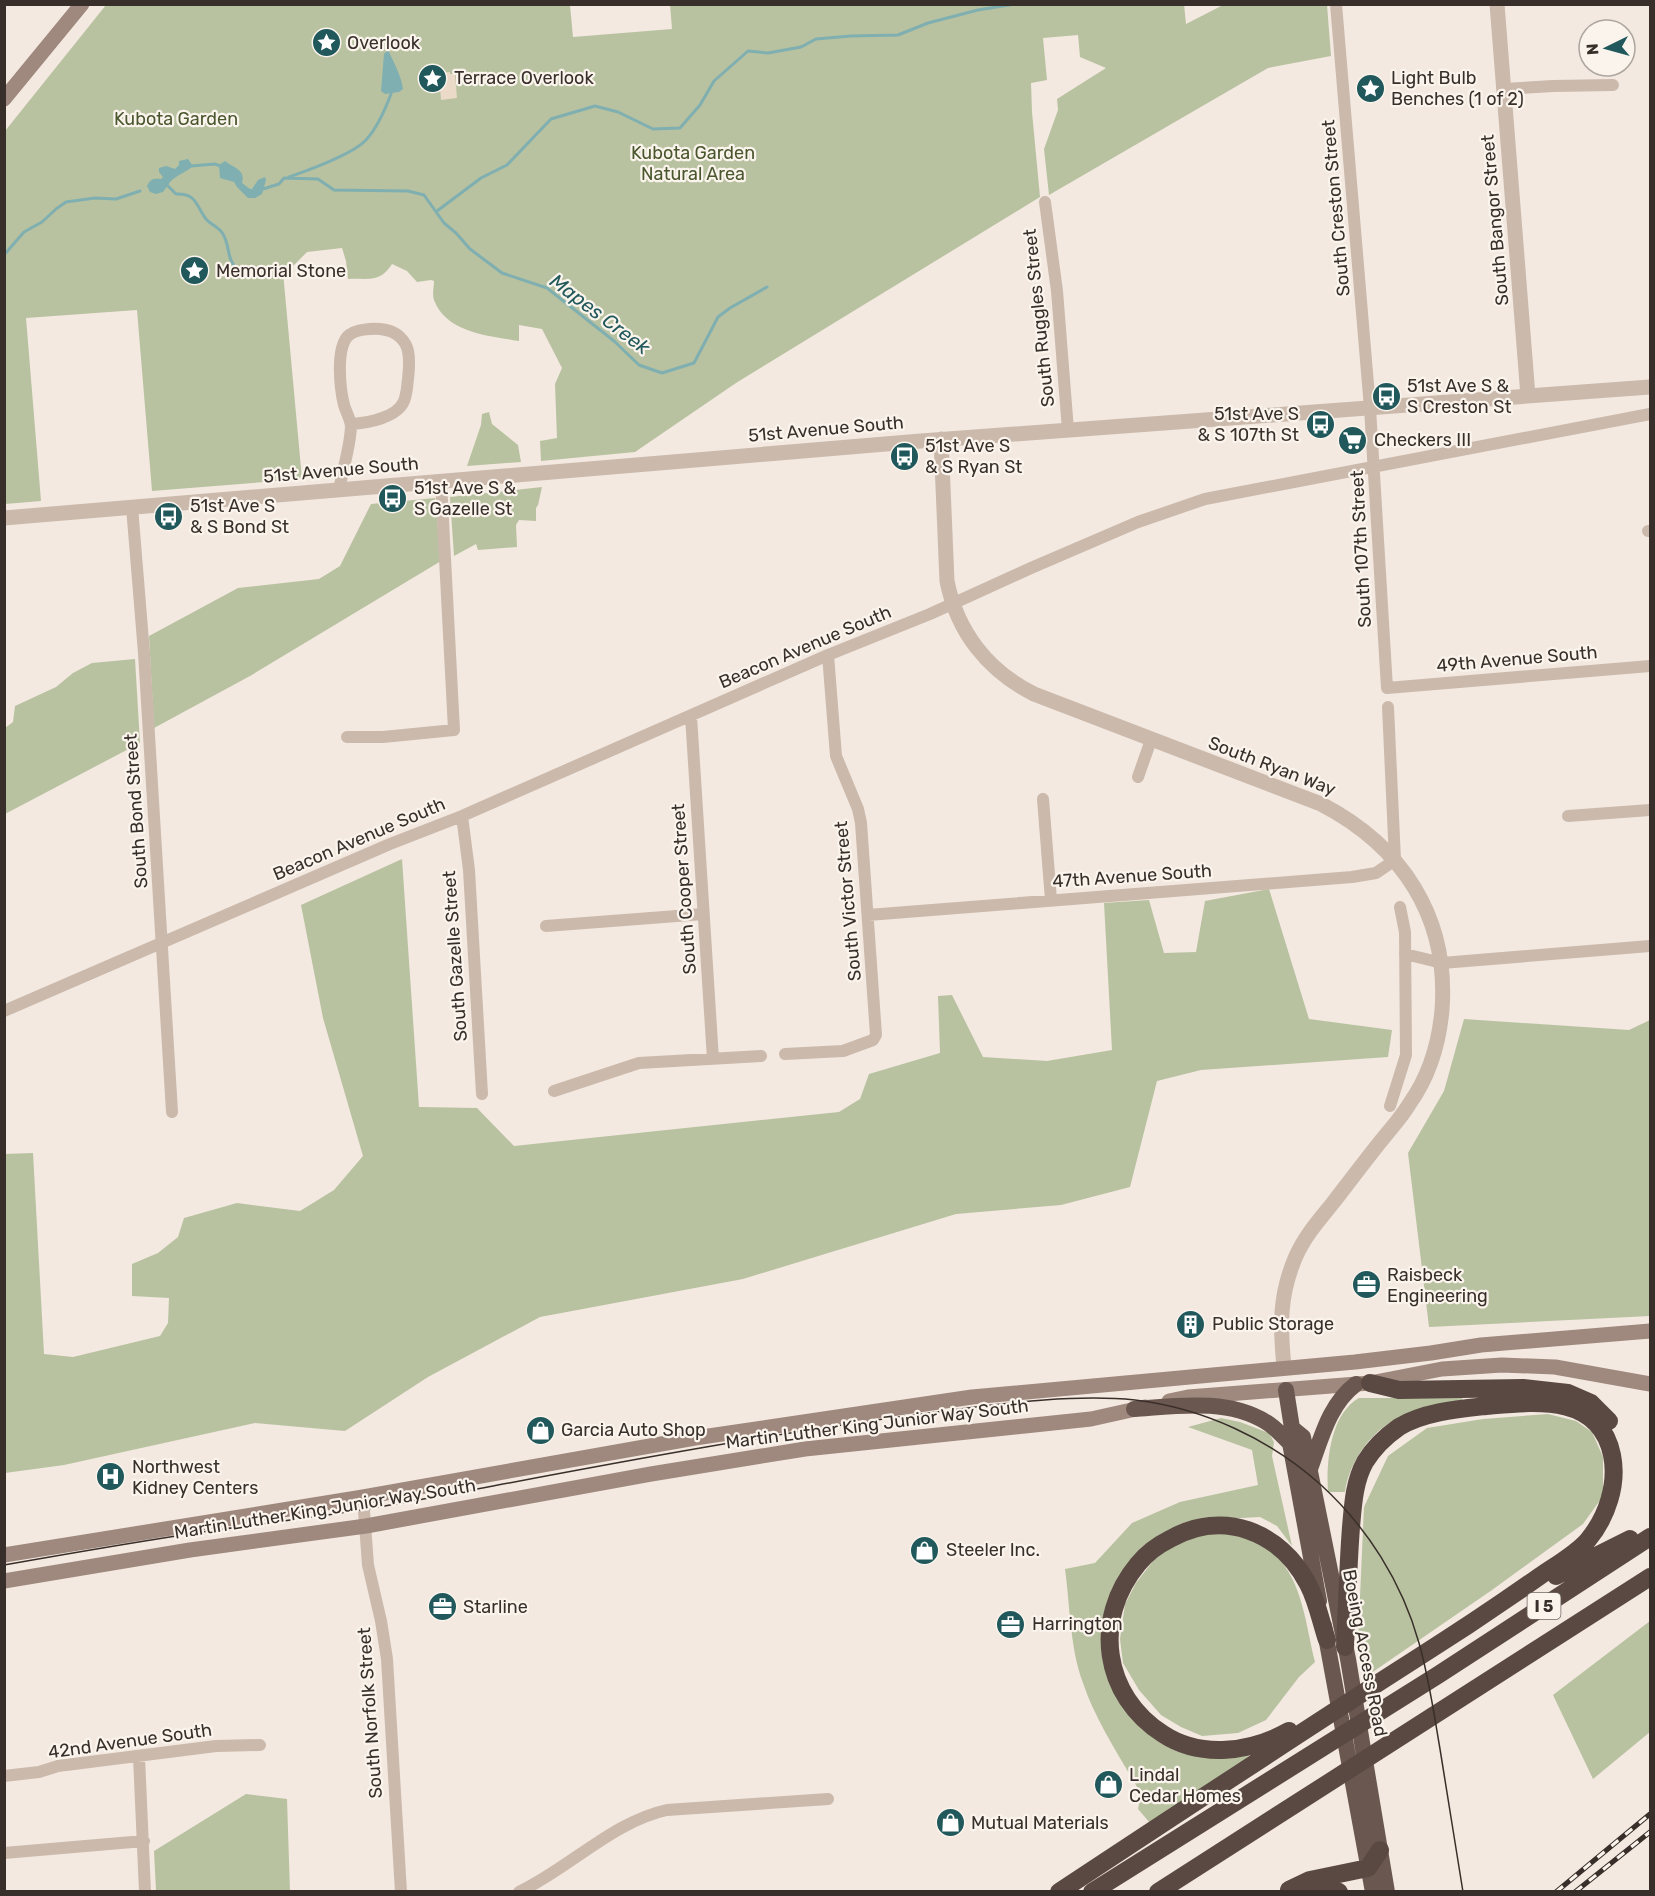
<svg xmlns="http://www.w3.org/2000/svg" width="1655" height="1896" font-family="Rubik,sans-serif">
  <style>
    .green { fill: #b8c2a0 }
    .plaza { fill: #eadac7 }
    .water { fill: #7fafb0 }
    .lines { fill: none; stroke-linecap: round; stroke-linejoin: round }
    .stream { stroke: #7fafb0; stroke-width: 3 }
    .minor { stroke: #cbb9ac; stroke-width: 12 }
    .tertiary { stroke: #cbb9ac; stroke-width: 15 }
    .secondary { stroke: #9f887d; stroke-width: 15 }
    .trunk { stroke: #6a574f; stroke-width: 16 }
    .motorway { stroke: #5a4942; stroke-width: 18 }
    .tram { stroke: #392f2a; stroke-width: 1.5 }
    .rail-casing { stroke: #392f2a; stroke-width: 5 }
    .rail { stroke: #faf4ed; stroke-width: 3; stroke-dasharray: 9; stroke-linecap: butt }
    .labels { text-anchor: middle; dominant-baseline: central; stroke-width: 4.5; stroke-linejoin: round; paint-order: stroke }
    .shield { fill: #faf4ed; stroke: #736a64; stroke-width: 1.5 }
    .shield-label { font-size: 16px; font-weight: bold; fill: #392f2a }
    .poi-label { font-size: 18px; fill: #392f2a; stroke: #faf4ed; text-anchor: start }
    .park-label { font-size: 18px; fill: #4a572e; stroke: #faf4ed }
    .street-label { font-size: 18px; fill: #392f2a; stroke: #faf4ed }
    .water-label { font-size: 20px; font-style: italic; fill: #20585b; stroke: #faf4ed }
  </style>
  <rect width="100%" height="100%" fill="#f3e9e0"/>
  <path class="green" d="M670 4H1184L1186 24 1223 5H1327L1331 56 1268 68 1049 195 1044 149 1058 110 1057 99 1106 68 1080 57 1078 35 1043 38 1047 80 1031 83 1032 112 1040 197 736 383 635 452 541 461 540 441 557 438 555 384 562 368 542 329 519 325V341C490 336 446 333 434 300 432 294 434 287 434 281L431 280 417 282 407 271 392 264C380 283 369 278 348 279L346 261 342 248 307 252 294 265 283 272 302 479 152 491 137 310 26 318 41 501 5 504V131L106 5H570L573 37 672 29Z
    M489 412 492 424 518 445 521 462 467 466 481 425 482 414Z
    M542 487 538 505 536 508V521L519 520 516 525 517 547 478 550 476 544 454 556 450 497Z
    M435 498 441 561 250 676 154 728 149 636 238 588 319 579 340 566 371 504Z
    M135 659 140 743 5 814V728L13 722 15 706 56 687 73 673 92 663Z
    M402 859 419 1107 477 1108 514 1146 839 1112 860 1099 869 1074 940 1053 938 996 952 995 983 1057 1047 1061 1112 1050 1104 903 1149 900 1164 953 1196 952 1205 901 1269 889 1309 1019 1392 1030 1388 1057 1201 1070 1157 1081 1130 1187 1061 1205 956 1214 743 1279 540 1317 428 1377 345 1431 255 1423 64 1465 5 1473 4 1154 33 1153 44 1354 73 1357 160 1336 168 1323 169 1298 132 1296V1264L158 1253 178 1237 184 1218 237 1203 300 1211 334 1190 363 1156 323 1018 301 905Z
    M1464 1019 1629 1030 1650 1020V1316L1429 1327 1408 1153 1444 1091Z
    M1359 1398H1462L1463 1401C1445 1406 1413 1411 1398 1418 1371 1431 1349 1462 1345 1492H1328C1326 1463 1330 1414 1359 1398Z
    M1548 1414 1576 1421 1592 1432 1603 1457V1496L1583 1524 1492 1590 1364 1678 1358 1642 1364 1507 1388 1456 1427 1428 1483 1419Z
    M1221 1418 1240 1422 1269 1433 1274 1442 1272 1456 1292 1546 1277 1526 1260 1517 1204 1520 1156 1540 1104 1643 1146 1726 1249 1753V1756L1234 1769 1150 1823 1138 1809 1141 1794C1121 1758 1096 1722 1083 1683 1070 1648 1070 1606 1065 1569L1095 1563 1132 1523 1180 1502 1258 1485 1252 1450 1188 1427Z
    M1235 1532C1249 1538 1264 1544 1275 1555 1303 1581 1306 1627 1315 1662L1299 1677 1266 1720 1238 1733 1202 1736 1181 1727 1161 1715 1139 1690 1123 1663 1120 1639 1125 1604 1136 1583 1153 1561 1169 1548 1197 1536Z
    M1650 1621V1732L1593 1779 1553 1695Z
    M246 1794 287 1799 290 1891H156L154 1851Z"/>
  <path class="plaza" d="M450 72V74H455L457 98 441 100 439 73Z"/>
  <path class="water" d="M388 50C394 63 401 75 403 89L399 92 385 94 381 91 384 54Z
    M188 159 193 166C188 171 179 174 172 180 169 183 166 188 163 192L156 194 150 192 147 186C150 179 154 178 161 179L163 177 159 172V168L166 166 175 169 179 165V161Z
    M225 161C233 168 246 169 242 183L250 189H252L258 180 265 177 266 180 262 194 255 198H248L237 187 234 182 220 178 219 165Z"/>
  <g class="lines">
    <path class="stream" d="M191 166 215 164 220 166
      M289 177C309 170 352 155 366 140 378 127 385 110 391 94
      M165 183 176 194C197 193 196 206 206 219 211 225 219 227 223 234 231 248 225 257 239 272
      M263 189 279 184 284 178 318 179 334 190 408 191 424 195 444 223 456 233 470 249 502 273 547 288 614 341 639 365 662 373 694 363 718 317 730 308 767 287
      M437 211 481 178 507 165 551 119 595 106 618 112 653 129 680 128 700 105 714 81 748 51 768 53 801 47 816 39 851 36 898 35 928 23 978 10 1015 4
      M4 255 24 232 42 222 56 209 66 202 95 198 116 199 140 191"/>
    <path class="minor" d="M1336 4 1370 408 1387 688 1650 666
      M1504 89 1553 86 1613 85
      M1045 202 1057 291 1068 430
      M339 490C343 469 350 447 351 427 351 420 346 412 344 405 340 389 336 351 347 337 355 328 376 328 386 330 397 332 406 341 408 351 410 360 409 370 408 379 407 386 407 394 404 401 397 418 367 423 351 424
      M132 507 144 653 172 1112
      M1648 531H1650
      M691 716 713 1059
      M347 737H383L454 730 441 482
      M1138 777 1151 740
      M1043 799 1051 900
      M462 816 469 870 482 1094
      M1568 816 1650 810
      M868 915 1352 877 1376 873 1395 860 1388 707
      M546 926 703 914
      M1405 954 1442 963 1650 946
      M4 1011 390 844 462 816 828 655 930 614 1031 568 1138 522 1205 499 1650 414
      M785 1054 843 1051 873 1040 876 1035 861 823 858 809 836 756 828 655
      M554 1091 639 1063 761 1056
      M1390 1106 1406 1055 1405 932 1400 907
      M363 1497 368 1565 381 1621 387 1659 401 1892
      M139 1757 145 1892
      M4 1776 39 1772 58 1766 216 1746 260 1745
      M4 1853 144 1841
      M519 1892C568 1869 614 1821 667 1810L828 1799"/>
    <path class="tertiary" d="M1497 4 1528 396
      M941 439 947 581C957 632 988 671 1034 694L1321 804C1402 846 1449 917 1442 1010 1439 1043 1429 1076 1410 1103 1403 1115 1394 1125 1385 1136 1367 1158 1350 1181 1332 1204 1319 1220 1305 1236 1296 1256 1279 1295 1280 1326 1284 1367
      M4 518 921 441 1650 387"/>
    <path class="secondary" d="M4 99 82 4
      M1169 1401 1188 1397 1370 1383 1442 1369 1502 1365 1555 1367 1650 1384
      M4 1555 363 1497 695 1438 972 1397 1355 1362 1431 1353 1481 1345 1650 1331
      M4 1581 190 1550 366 1526 651 1474 805 1449 1091 1419 1145 1407"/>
    <path class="trunk" d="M1286 1390 1292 1428 1290 1443 1319 1601
      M1134 1409C1177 1406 1227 1398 1266 1422 1275 1427 1282 1436 1290 1443
      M1292 1428 1303 1437 1348 1659 1387 1892
      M1310 1469C1321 1439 1329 1404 1356 1384
      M1324 1626 1373 1892"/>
    <path class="motorway" d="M1370 1383 1399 1390 1523 1388 1568 1393 1591 1403 1609 1421
      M1556 1576 1630 1539
      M1289 1731C1251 1752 1201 1759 1163 1734 1103 1696 1092 1619 1138 1564 1146 1554 1158 1545 1170 1539 1223 1509 1280 1531 1308 1584 1317 1601 1321 1622 1327 1640
      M1304 1889C1316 1889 1329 1887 1339 1892
      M1289 1890 1310 1880 1368 1868 1380 1850
      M1059 1892C1177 1814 1295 1736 1414 1660 1457 1633 1499 1605 1540 1576 1556 1565 1576 1554 1588 1540 1607 1517 1618 1484 1612 1455 1599 1393 1534 1402 1486 1406 1458 1409 1424 1412 1399 1427 1386 1436 1373 1449 1365 1462 1354 1482 1353 1505 1351 1527 1348 1567 1347 1607 1345 1647
      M1092 1892 1438 1675 1650 1537
      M1158 1892 1650 1577"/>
    <path class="tram" d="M4 1565C72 1553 141 1541 209 1531 259 1524 310 1518 360 1510 405 1503 449 1494 493 1486 635 1459 777 1433 920 1414 987 1406 1068 1393 1135 1400 1203 1408 1270 1439 1321 1485 1367 1527 1402 1582 1419 1643 1429 1678 1434 1714 1440 1749 1448 1797 1455 1844 1463 1892"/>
    <defs>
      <path id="rail" d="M1556 1892 1650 1814
        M1575 1892 1650 1832"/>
    </defs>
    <use href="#rail" class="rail-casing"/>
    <use href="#rail" class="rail"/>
  </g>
  <defs>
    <symbol id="sight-disc" viewBox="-11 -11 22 22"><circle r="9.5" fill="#20585b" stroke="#faf4ed"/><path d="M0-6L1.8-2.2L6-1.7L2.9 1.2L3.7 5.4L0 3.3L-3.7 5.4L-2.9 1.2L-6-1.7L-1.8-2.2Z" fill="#fff"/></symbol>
    <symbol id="bus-disc" viewBox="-11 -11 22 22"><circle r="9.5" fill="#20585b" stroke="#faf4ed"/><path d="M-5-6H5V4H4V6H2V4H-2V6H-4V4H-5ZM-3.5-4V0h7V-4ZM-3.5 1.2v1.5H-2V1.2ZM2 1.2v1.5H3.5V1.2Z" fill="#fff"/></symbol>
    <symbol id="supermarket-disc" viewBox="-11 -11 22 22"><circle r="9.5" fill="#20585b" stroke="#faf4ed"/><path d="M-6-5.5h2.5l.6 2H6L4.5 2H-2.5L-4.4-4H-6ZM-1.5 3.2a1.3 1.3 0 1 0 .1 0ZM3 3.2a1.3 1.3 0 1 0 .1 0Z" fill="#fff"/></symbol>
    <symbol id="office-disc" viewBox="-11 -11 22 22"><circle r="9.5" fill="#20585b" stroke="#faf4ed"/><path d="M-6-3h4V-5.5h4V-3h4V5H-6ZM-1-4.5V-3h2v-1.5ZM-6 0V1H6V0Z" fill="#fff"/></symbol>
    <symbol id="building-disc" viewBox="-11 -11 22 22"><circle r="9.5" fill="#20585b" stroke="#faf4ed"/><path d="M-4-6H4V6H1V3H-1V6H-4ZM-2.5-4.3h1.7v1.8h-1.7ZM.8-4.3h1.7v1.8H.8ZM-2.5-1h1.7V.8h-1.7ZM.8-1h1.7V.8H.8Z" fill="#fff"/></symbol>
    <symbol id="shop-disc" viewBox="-11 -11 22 22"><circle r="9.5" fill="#20585b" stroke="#faf4ed"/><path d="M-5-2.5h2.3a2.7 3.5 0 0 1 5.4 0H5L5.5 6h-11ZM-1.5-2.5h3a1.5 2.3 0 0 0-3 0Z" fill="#fff"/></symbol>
    <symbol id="hospital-disc" viewBox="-11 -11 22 22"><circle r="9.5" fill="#20585b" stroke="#faf4ed"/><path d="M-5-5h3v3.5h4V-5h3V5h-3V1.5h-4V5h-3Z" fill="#fff"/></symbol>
  </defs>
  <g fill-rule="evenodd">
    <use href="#sight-disc" x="310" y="26" width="33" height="33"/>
    <use href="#sight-disc" x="416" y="62" width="33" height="33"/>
    <use href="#sight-disc" x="1354" y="72" width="33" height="33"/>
    <use href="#sight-disc" x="178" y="254" width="33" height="33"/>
    <use href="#bus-disc" x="1370" y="380" width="33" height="33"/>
    <use href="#bus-disc" x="1304" y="408" width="33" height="33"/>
    <use href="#supermarket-disc" x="1336" y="424" width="33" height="33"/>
    <use href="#bus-disc" x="888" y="440" width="33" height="33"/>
    <use href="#bus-disc" x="376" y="482" width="33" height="33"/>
    <use href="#bus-disc" x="152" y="500" width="33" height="33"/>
    <use href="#office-disc" x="1350" y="1268" width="33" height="33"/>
    <use href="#building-disc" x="1174" y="1308" width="33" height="33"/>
    <use href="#shop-disc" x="524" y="1414" width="33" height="33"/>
    <use href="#hospital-disc" x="94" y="1460" width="33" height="33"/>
    <use href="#shop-disc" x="908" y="1534" width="33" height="33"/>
    <use href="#office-disc" x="426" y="1590" width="33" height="33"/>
    <use href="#office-disc" x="994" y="1608" width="33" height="33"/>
    <use href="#shop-disc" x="1092" y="1768" width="33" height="33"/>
    <use href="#shop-disc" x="934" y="1806" width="33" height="33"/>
  </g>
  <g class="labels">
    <rect class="shield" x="1527.5" y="1593" width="33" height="26" rx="4.5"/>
    <g class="shield-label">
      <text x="1544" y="1606">I 5</text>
    </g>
    <g class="poi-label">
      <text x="347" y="43">Overlook</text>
      <text x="454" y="78">Terrace Overlook</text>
      <text x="1391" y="78">Light Bulb<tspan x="1391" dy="21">Benches (1 of 2)</tspan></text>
      <text x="216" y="271">Memorial Stone</text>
      <text x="1407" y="386">51st Ave S &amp;<tspan x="1407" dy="21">S Creston St</tspan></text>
      <text x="1299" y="414" text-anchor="end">51st Ave S<tspan x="1299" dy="21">&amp; S 107th St</tspan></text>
      <text x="1374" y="440">Checkers III</text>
      <text x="925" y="446">51st Ave S<tspan x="925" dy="21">&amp; S Ryan St</tspan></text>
      <text x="414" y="488">51st Ave S &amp;<tspan x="414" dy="21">S Gazelle St</tspan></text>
      <text x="190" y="506">51st Ave S<tspan x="190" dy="21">&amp; S Bond St</tspan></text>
      <text x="1387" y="1275">Raisbeck<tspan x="1387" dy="21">Engineering</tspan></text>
      <text x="1212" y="1324">Public Storage</text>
      <text x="561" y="1430">Garcia Auto Shop</text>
      <text x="132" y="1467">Northwest<tspan x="132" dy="21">Kidney Centers</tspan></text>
      <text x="946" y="1550">Steeler Inc.</text>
      <text x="463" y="1607">Starline</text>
      <text x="1032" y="1624">Harrington</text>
      <text x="1129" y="1775">Lindal<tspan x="1129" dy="21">Cedar Homes</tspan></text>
      <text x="971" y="1823">Mutual Materials</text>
    </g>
    <g class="park-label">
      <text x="176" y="119">Kubota Garden</text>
      <text x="693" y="153">Kubota Garden<tspan x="693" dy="21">Natural Area</tspan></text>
    </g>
    <g class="street-label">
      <text transform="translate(1336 208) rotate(-95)">South Creston Street</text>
      <text transform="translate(1495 220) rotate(-95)">South Bangor Street</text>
      <text transform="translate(1039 318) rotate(-96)">South Ruggles Street</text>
      <text transform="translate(826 429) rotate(-5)">51st Avenue South</text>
      <text transform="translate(341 470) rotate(-5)">51st Avenue South</text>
      <text transform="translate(1361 549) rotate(-93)">South 107th Street</text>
      <text transform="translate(805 647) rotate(-23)">Beacon Avenue South</text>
      <text transform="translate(1517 659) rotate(-5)">49th Avenue South</text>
      <text transform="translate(1272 766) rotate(21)">South Ryan Way</text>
      <text transform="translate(136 811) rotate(-94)">South Bond Street</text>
      <text transform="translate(359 839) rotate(-23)">Beacon Avenue South</text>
      <text transform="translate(1132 876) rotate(-4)">47th Avenue South</text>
      <text transform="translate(684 889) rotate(-94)">South Cooper Street</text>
      <text transform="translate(848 901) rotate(-95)">South Victor Street</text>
      <text transform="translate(455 956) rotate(-94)">South Gazelle Street</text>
      <text transform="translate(877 1424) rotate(-7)">Martin Luther King Junior Way South</text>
      <text transform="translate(325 1509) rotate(-9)">Martin Luther King Junior Way South</text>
      <text transform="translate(1365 1653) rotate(79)">Boeing Access Road</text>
      <text transform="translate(370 1713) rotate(-94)">South Norfolk Street</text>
      <text transform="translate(130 1741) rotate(-8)">42nd Avenue South</text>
    </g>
    <g class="water-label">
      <text transform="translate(600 314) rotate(37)">Mapes Creek</text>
    </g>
  </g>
  <rect width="1655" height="1896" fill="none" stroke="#392f2a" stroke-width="12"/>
  <g transform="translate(1607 48) rotate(265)"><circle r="28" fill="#faf4ed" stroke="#ada59f" stroke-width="1.5"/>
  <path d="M0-4.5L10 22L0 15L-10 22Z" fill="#20585b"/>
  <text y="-9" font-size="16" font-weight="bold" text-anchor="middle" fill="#392f2a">N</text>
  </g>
</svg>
